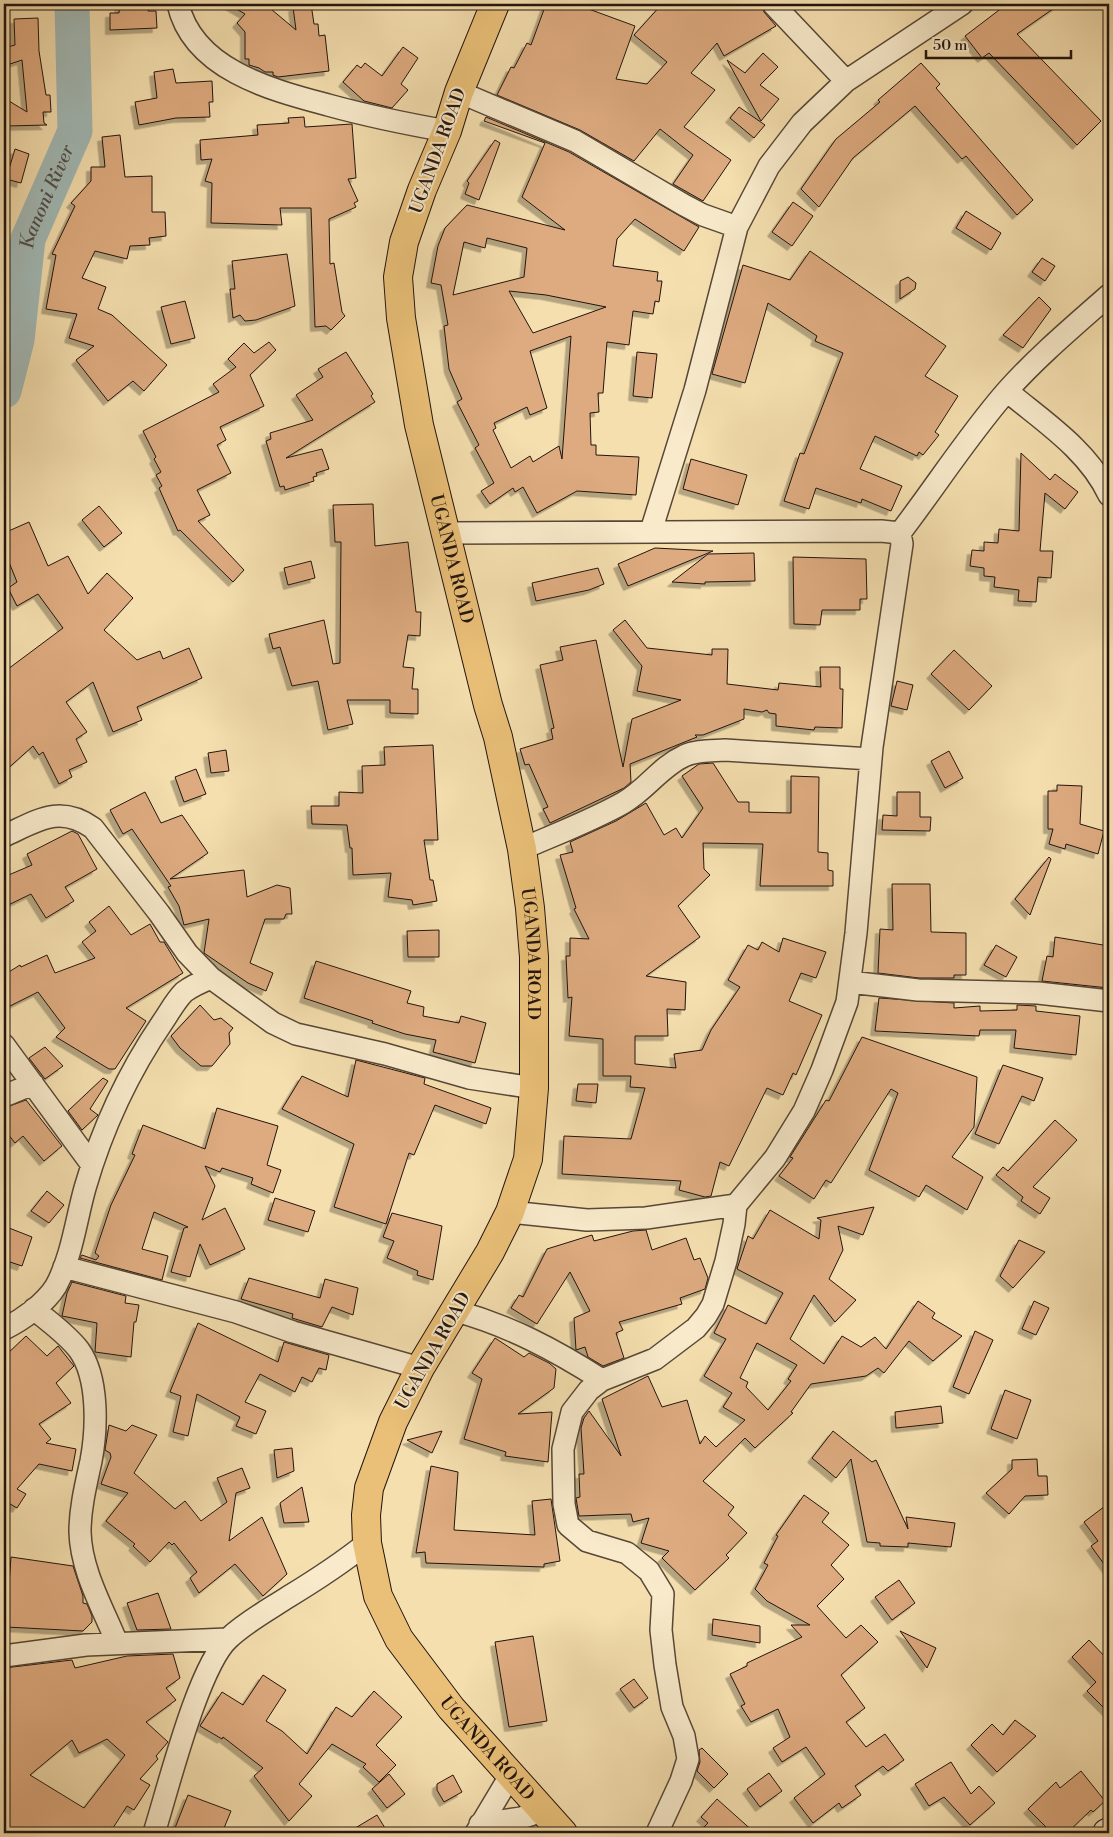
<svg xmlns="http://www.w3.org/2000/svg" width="1113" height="1837" font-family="'Libre Bodoni',serif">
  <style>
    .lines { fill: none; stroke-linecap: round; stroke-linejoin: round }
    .river { stroke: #a2bab7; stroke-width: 35 }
    .building { fill: #deab80; stroke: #22140e; fill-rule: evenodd; filter: url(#shadow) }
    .street-casing { stroke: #574736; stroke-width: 24 }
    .secondary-casing { stroke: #22140e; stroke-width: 30 }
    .primary-casing { stroke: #22140e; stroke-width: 30 }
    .street { stroke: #f8eacb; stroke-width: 21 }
    .secondary { stroke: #f8eacb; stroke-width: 28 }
    .primary { stroke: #eac078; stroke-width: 28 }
    .labels { text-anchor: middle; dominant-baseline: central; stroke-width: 4; stroke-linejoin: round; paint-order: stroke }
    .street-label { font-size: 18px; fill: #22140e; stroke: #f8eacb }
    .water-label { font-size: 19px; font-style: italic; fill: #4f4e49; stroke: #f8eacb }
  </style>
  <defs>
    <filter id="shadow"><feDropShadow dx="-4.5" dy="4.5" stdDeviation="0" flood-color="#0004"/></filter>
  </defs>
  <rect width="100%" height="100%" fill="#f5dfaf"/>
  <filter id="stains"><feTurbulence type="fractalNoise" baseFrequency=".004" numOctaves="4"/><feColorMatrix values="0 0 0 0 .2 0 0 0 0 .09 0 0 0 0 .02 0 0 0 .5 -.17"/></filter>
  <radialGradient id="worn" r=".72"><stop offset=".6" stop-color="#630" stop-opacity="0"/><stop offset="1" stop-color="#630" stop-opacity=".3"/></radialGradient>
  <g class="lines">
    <path class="river" id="s1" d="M4 391 17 340 28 239 75 131 72 4"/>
  </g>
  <path class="building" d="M120 4H148V11H156L157 28 110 30V13H119Z
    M228 4H265L296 30 293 7 311 4 314 24H318L319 36 325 35 329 71 278 77 273 75V72H265L259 68 249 65V59H245V32L237 23 245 14Z
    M546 4H588L586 8 635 26 616 79 647 84 667 62 634 35 662 4H761L764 12 776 26 724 56 717 43 691 73 715 90 684 127 731 160 703 201 673 184 693 155 660 129 634 161 580 130 497 95 511 67 514 68 527 43 531 45Z
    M1007 4H1060L1017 34 1101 121 1077 145 989 53 982 58 965 36Z
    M38 18 39 51 46 95H50L51 112H43L44 123 47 125 6 126 9 101 27 112 22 60 4 66V48L15 45 14 19Z
    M403 47 418 58 401 84 408 90 392 108 364 101 343 82 357 65 361 68 365 63 382 76Z
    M763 53 778 67 760 85 779 99 761 121 727 60 745 73Z
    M921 63 940 84 936 88 1033 200 1017 215 966 156 962 159 915 106 853 158 819 207 801 189 836 139 880 102 878 100Z
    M173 69 176 83 212 81 213 102H209L210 117 176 118 139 125 135 102 157 98 154 72Z
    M739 107 765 125 754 138 730 118Z
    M304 117 305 127 352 124 356 178 348 179 358 201 354 203 356 207 329 219 330 264 334 263 342 312 345 316 331 330 326 326 315 327 311 208H280L282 225 211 223 212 183 205 181 212 159 201 160 200 140 258 135 257 125 289 123 288 118Z
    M486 117 569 152 699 227 684 251 635 219 617 239 613 266 658 272 657 281H662L659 302 655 301 653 314 633 311 629 345 607 342 603 393H598L599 412 590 413 591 445H596V455L639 457 636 495 577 491 537 513 523 487 515 492 513 488 490 504 481 491 494 483 475 448 479 445 457 402 462 399 449 369 444 326 448 325 441 285 431 283 438 246 445 228 467 205 565 230 522 197 545 143 484 121ZM487 238 527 248 524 277 453 295 464 242 485 248ZM509 291 546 295 606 307 533 333ZM571 336 562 459 559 446 533 462 530 456 511 468 493 430 496 428 494 423 527 407 530 415 547 408 530 351Z
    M120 135 125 177 152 176V212H165L166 236 149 238 150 245 130 246 127 259 95 251 82 278 106 287 98 309 112 315 167 365 144 391 133 381 108 401 76 360 94 346 69 338 77 314 46 309 56 255 52 254 75 206 71 203 91 181V167H105L102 137Z
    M495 140 500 143 479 200 465 194 469 183 467 181Z
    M15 149 29 154 21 183 6 179Z
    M793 202 813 216 792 246 772 232Z
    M966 211 1001 233 991 250 956 228Z
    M810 251 946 346 925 376 958 396 935 432 939 435 923 455 919 452 917 456 875 436 860 469 902 486 891 511 862 499 861 503 816 488 809 509 784 501 800 453 804 454 843 353 815 341 817 336 768 303 745 383 712 374 743 265 790 280Z
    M287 254 295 306 256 320 245 321 240 315 233 318 230 289H235L232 261Z
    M1042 258 1055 266 1045 281 1032 272Z
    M908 277 916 283 915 289 900 299V281Z
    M1039 297 1051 309 1023 348 1003 335Z
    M185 301 195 338 171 344 161 307Z
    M269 342 276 350 250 375 264 406 220 427 226 440 217 445 231 473 197 490 210 515 198 521 244 570 233 582 180 530 178 531 159 488 162 486 156 475 161 472 154 459 156 457 143 431 219 392 213 384 236 367 228 359 244 343 254 353Z
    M346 352 373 394 371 396 375 402 286 458 322 449 329 469 316 473 317 476 313 477 314 481 285 490 284 486 280 487 266 441 271 439 270 433 313 420 296 395 323 377 318 369Z
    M637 352 657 354 652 398 633 396Z
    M1021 453 1050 480 1055 474 1078 492 1065 509 1045 493 1040 551H1053L1051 578 1038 577 1036 602 1018 601 1019 590 994 587 995 577 984 576V568L970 566 972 550 984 551V542L998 543 999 529 1019 531Z
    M691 459 747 475 738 505 683 489Z
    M373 504 375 546 408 542 416 612H421L420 636 408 635 403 667 414 668 412 689H418V714L390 713V700H347L353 724 328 730 318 681 292 686 280 647 273 649 269 634 324 620 333 664 340 663 341 542H335L333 505Z
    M99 506 122 533 104 547 82 520Z
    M29 522 48 566 68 556 88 594 107 573 133 598 104 630 137 660 160 651 163 659 189 648 202 678 137 707 142 720 113 732 93 682 66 702 87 732 76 739 87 762 69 770 72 777 59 784 43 752 39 755 33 746 4 772V672L63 628 38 594 17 606 8 588 17 582 4 550V533Z
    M655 548 713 551 628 586 618 564Z
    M754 553 755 581 705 582V584L672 582 708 554Z
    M793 557 866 559 867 599H860V610H822L820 625 794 624Z
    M311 561 315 578 288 585 284 568Z
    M598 568 604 584 589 590 536 601 532 583Z
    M625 620 647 648 712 655V649H728L727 684 778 690 779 683 821 687 820 667H840V689H843L842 728 815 727 814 730 776 726V714L769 713 767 710 762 712 744 709V719L703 735H695L697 737 630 764 631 782 624 788 550 823 543 809 548 807 529 764 525 765 520 749 553 739 551 729 554 728 540 665 563 660 560 647 596 640 623 767 632 719 681 700 637 691 642 666 613 630Z
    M954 650 992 686 969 710 931 674Z
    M897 681 913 685 907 710 891 706Z
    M433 745 438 840H424L430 880H433L437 901 413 905 412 900 388 897 391 873 353 875 352 848H350L347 825 312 824 311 806H339V792L363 793 362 766 385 765 384 747Z
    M226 750 229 771 211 773 208 753Z
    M949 751 963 778 945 788 931 761Z
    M713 763 738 802H749V812L791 813V776L819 777 818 852 828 853V870L833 871V886H760L763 844 703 843 704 869 710 875 678 906 700 937 646 976 686 982 685 1010 667 1009 668 1036H635V1064L676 1068 674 1054 702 1050 711 1030 740 987 728 980 748 945 758 950 762 942 779 952 783 938 826 952 816 978 801 973 789 1001 822 1015 796 1075 793 1073 783 1095 767 1088 729 1166 720 1162 711 1196 705 1197 679 1190 681 1181 562 1174 564 1136 631 1139 645 1088 630 1087 631 1076H603V1039L569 1036 572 997 568 998 566 956H570V938L589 939 574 909 576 908 560 855 573 852 570 842 616 821 646 803 664 835 676 828 682 838 703 808 682 776 699 764Z
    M196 769 206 794 184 802 175 777Z
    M1057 785 1082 786 1080 824 1104 831 1098 854 1066 844 1065 849 1049 844 1053 829H1048V791H1057Z
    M145 792 161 823 182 815 208 853 170 879 244 870 247 897 277 885 290 888 292 914H286L284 919H265L250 963 273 973 266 991 248 983 204 953 209 919 184 925 179 906 168 887 171 886 132 829 123 834 110 810Z
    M897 792H920V817H931L930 831 882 830 883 815 897 816Z
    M72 831 78 834 97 869 65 887 74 901 46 918 31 894 4 907V877L32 865 27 854Z
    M1049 857 1051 859 1030 915 1015 899Z
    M892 884H930L931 932 966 933V975H954V978H919L878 973 880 929 893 930Z
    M109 906 131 935 150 924 160 942H164L183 973 126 1008 146 1021 115 1069H109L56 1037 65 1028 38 992 4 1009V975L20 965 21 967 47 955 55 973 95 958 82 942 96 931 89 922Z
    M439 930V957H408L407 931Z
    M1055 937 1109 946V988L1042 981 1047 956 1053 957Z
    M996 945 1017 957 1006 977 984 965Z
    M316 961 411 991 407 1003 424 1007 423 1016 459 1023 461 1016 486 1023 475 1063 433 1052 436 1040 405 1034 372 1023 373 1021 304 998Z
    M879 998 954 1003V1008L980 1006V1011L1017 1010V1005L1036 1006V1011L1080 1016 1076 1055 1014 1048 1016 1030H980L979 1036 875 1031Z
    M200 1005 214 1020 221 1018 233 1028 229 1033 230 1044 212 1066H201L180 1048 171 1036Z
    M862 1037 977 1077 974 1127 952 1157 983 1177 967 1210 926 1185 919 1197 869 1170 898 1093 891 1089 831 1183 826 1180 814 1199 779 1176 793 1158 790 1157 826 1100 829 1101Z
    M45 1047 63 1066 45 1079 29 1058Z
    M356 1060 425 1078 424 1084 491 1108 486 1124 435 1105 414 1155 409 1153 386 1224 334 1207 354 1144 282 1109 302 1076 348 1097Z
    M1003 1065 1043 1078 1034 1101 1022 1096 999 1144 975 1134Z
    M103 1078 108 1081 90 1109 98 1115 82 1130 68 1111Z
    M578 1084H598L596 1103 576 1101Z
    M26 1100 62 1146 44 1161 23 1136 15 1143 4 1129V1108Z
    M217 1108 278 1126 267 1165 281 1170 273 1193 251 1184 253 1178 222 1168 220 1172 205 1166 215 1186 202 1220 225 1208 245 1249 210 1265 200 1244 190 1277 171 1272 184 1228 188 1227 154 1212 142 1249 168 1256 162 1280 80 1258 82 1255 96 1260 99 1256 95 1253 111 1205 135 1155 132 1154 143 1125 205 1149Z
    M1055 1120 1077 1140 1033 1187 1050 1198 1040 1214 1021 1201 1023 1197 996 1175 1003 1167 1008 1171Z
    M47 1191 64 1205 49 1223 31 1211Z
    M275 1198 315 1211 308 1232 268 1220Z
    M874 1207 863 1235 838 1226 843 1250 829 1279 856 1300 835 1322 814 1295 790 1339 824 1364 842 1336 861 1347 875 1337 886 1349 918 1301 935 1313 932 1318 962 1336 933 1361 909 1341 884 1373 878 1368 866 1376 811 1384 791 1412 793 1413 755 1448 745 1438 703 1481 734 1507 728 1515 747 1533 726 1555 729 1558 695 1590 662 1558 669 1551 641 1543 649 1518 633 1522 631 1514 579 1516 576 1498 580 1497 579 1474H584L581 1428 584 1418 589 1411 621 1456 602 1399 648 1376 662 1407 687 1400 700 1444 705 1436 716 1447 745 1420 723 1407 732 1393 704 1376 726 1339 714 1333 728 1305 766 1324 783 1293 737 1269 748 1236 753 1239 770 1210 819 1239 821 1220 817 1218ZM757 1343 797 1365 788 1379 791 1381 768 1410 746 1387 748 1382 740 1378Z
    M392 1213 442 1226 433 1280 417 1275 418 1271 387 1258 394 1241 383 1237Z
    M4 1226 32 1237 22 1266 4 1260Z
    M646 1230 652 1250 686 1238 694 1260 700 1258 708 1278 705 1289 680 1298 682 1304 619 1322 623 1330 616 1333 624 1358 603 1366 588 1357 585 1347 576 1350 574 1318 590 1311 570 1272 537 1324 511 1308 519 1295 523 1297 547 1249 592 1235 594 1241 633 1231Z
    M1019 1240 1045 1252 1013 1288 1000 1276Z
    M249 1278 320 1298 325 1279 358 1288 353 1315 332 1307 322 1327 292 1318 293 1314 241 1299Z
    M72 1282 126 1296 125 1303 139 1305 136 1322H134L131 1357 95 1352 97 1323 62 1316 67 1293Z
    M1034 1301 1049 1308 1036 1335 1022 1329Z
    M198 1323 278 1362 284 1342 329 1355 326 1370 319 1368 312 1382 302 1377 295 1392 260 1374 245 1402 266 1411 256 1434 236 1426 240 1417 197 1394 188 1436 173 1432 181 1396 170 1392Z
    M975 1331 993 1340 969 1394 953 1387Z
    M26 1336 47 1356 58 1346 74 1366 56 1383 71 1403 39 1424 51 1439 46 1443 76 1449 72 1471 39 1464 17 1489 26 1494 17 1508 5 1501 4 1503V1357Z
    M495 1338 524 1357 529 1353 549 1363 556 1369 554 1388 518 1414 552 1412 548 1462 505 1456 506 1452 464 1439 482 1379 472 1373Z
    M1005 1390 1031 1400 1017 1439 991 1429Z
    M941 1406 943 1423 896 1428 895 1412Z
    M109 1425 126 1431 132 1425 157 1435 134 1473 175 1509 185 1501 201 1521 227 1502 217 1478 242 1468 250 1488 236 1493 229 1541 262 1517 287 1574 263 1596 235 1564 199 1593 190 1578 197 1572 174 1543 172 1545 169 1542 150 1562 133 1546 135 1544 106 1521 128 1493 101 1484 111 1457 110 1453 105 1450Z
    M442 1431 432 1453 407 1440Z
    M833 1431 872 1462 876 1460 908 1529 906 1517 955 1523 951 1547 908 1543V1547L880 1546V1543L867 1542 851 1459 836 1478 812 1458Z
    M292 1448 294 1471 277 1478 274 1450Z
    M1037 1459 1038 1476H1047L1048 1495 1025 1496 1009 1514 986 1493 1012 1469V1460Z
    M431 1466 458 1472 454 1530 535 1535 532 1501 551 1499 560 1561 544 1564V1567L426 1563 425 1552 416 1553Z
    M302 1487 309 1522 284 1523 280 1503Z
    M804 1495 829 1513 822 1522 849 1545 831 1565 844 1579 817 1606 846 1638 861 1625 878 1642 841 1675 865 1708 846 1722 866 1747 885 1734 904 1760 888 1771 883 1766 855 1786 861 1795 842 1808 839 1803 813 1823 794 1798 825 1774 806 1747 782 1762 773 1748 790 1737 778 1709 751 1722 741 1706 745 1704 730 1674 747 1666V1663L802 1637 791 1625H810L767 1601 755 1589 768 1565 764 1563 778 1536 776 1535Z
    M1109 1503V1571L1091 1546 1098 1541 1084 1522Z
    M11 1557 73 1566 83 1596V1603L87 1604 92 1616V1622L83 1631 6 1627Z
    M899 1580 915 1603 892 1620 875 1597Z
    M158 1593 171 1629 137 1630 127 1603Z
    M713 1619 760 1626V1643L712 1635Z
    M900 1631 936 1648 927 1668Z
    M533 1636 547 1721 509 1727 495 1642Z
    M1089 1640 1109 1661V1713L1087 1691 1096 1682 1072 1657Z
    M173 1654 180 1678 166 1688 176 1700 146 1722 168 1742 156 1756 158 1759 140 1779 150 1785 134 1810 127 1806 113 1828 111 1827 107 1833H4V1733L7 1734 8 1697H4V1668L72 1660 75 1668 127 1656ZM107 1739 125 1755 84 1808 30 1775 72 1740 79 1753Z
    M263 1675 286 1690 266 1721 282 1731 307 1754 336 1707 352 1717 374 1691 402 1717 376 1745 396 1765 379 1782 363 1767 366 1764 332 1744 299 1784 312 1796 289 1821 254 1776 263 1768 223 1737 222 1739 200 1726 222 1692 243 1705Z
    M634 1679 648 1698 634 1708 620 1689Z
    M1015 1720 1036 1736 997 1772 971 1745 992 1724 1003 1735Z
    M702 1748 728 1774 714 1788 697 1771 700 1762 699 1750Z
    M951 1762 971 1794 979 1786 995 1803 970 1825 944 1797 929 1806 915 1784Z
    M1081 1771 1105 1801 1093 1812 1091 1810 1067 1833H1052L1028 1809 1056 1782 1060 1788Z
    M769 1773 782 1791 760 1807 747 1789Z
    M389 1774 405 1794 387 1808 372 1789Z
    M453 1775 462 1792 444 1802 437 1790V1784Z
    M188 1795 231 1811 222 1833H173Z
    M717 1799 755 1833H698L708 1823 701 1817Z
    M377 1815 388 1833H347Z"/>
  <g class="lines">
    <defs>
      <path id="street" d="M178 4C193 70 272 90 328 105 368 116 407 124 447 131
        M773 4 846 81
        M459 92 575 141 684 205 703 215 737 227
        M1007 391C1044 422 1088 450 1109 495
        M651 531 695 390 737 227 769 166 802 123 846 81 962 4
        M447 533 881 531 900 533 902 544 872 747 856 933 847 1002 822 1070 804 1111 775 1158 736 1205 646 1218 587 1220 510 1212
        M900 533C936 486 967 437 1006 392 1037 357 1074 326 1109 295
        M4 836C37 821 59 804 93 828L159 913 187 953 211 978 273 1023 296 1034 385 1054 469 1078 534 1088
        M522 849C556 834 591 821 623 803 646 790 660 767 684 756 696 750 712 751 725 750L871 759
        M850 982 918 990 1038 993 1109 1001
        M4 1045 92 1165
        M4 1096 33 1084
        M64 1267 236 1312 293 1332 420 1368
        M34 1309C49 1322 67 1334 79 1350 99 1378 97 1429 91 1461 86 1484 80 1508 80 1532 81 1571 103 1608 117 1643
        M456 1311C510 1326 555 1350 602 1380
        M4 1329C22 1320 45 1304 56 1286 72 1256 76 1220 85 1188 102 1129 129 1071 164 1020 170 1011 176 1000 184 992 192 986 201 982 211 978
        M4 1656 86 1645 227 1639
        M480 1824 521 1818 542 1811
        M154 1833C168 1789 198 1666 229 1638 246 1622 268 1610 288 1597 316 1580 342 1563 367 1543
        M476 1833 510 1776
        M657 1833 681 1781 688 1759 684 1736 672 1707 665 1665 661 1630 663 1594 649 1571 627 1553 587 1541 568 1525 564 1504 563 1449 572 1412 589 1390 602 1380 655 1359 696 1328 706 1316 713 1304 726 1261 734 1224 736 1205"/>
      <path id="secondary" d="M1107 1833 1109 1832"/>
      <g id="primary">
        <path id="s2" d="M495 4 459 92 447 131 422 190 404 242 398 277 401 318 419 425 488 705 498 737 522 849 530 908 534 957V1088L528 1159 510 1212 490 1252 420 1368 393 1422 369 1488 366 1515 367 1543 378 1596 399 1639 451 1708 563 1833"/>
      </g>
    </defs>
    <use href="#street" class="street-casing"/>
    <use href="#secondary" class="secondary-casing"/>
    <use href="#primary" class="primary-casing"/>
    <use href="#street" class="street"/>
    <use href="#secondary" class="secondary"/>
    <use href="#primary" class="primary"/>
  </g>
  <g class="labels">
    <g class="street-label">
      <text transform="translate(438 151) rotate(-70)">UGANDA ROAD</text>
      <text stroke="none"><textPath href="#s2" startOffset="578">UGANDA ROAD</textPath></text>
      <text stroke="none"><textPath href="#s2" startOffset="982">UGANDA ROAD</textPath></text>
      <text transform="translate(433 1351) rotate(-60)">UGANDA ROAD</text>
      <text stroke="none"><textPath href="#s2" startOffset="1852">UGANDA ROAD</textPath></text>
    </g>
    <g class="water-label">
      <text stroke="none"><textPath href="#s1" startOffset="200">Kanoni River</textPath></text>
    </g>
  </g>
  <rect width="1113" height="1837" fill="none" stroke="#f5dfaf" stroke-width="20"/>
  <rect x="5" y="5" width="1103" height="1827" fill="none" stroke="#22140e" stroke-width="2.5"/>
  <rect x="10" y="10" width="1093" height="1817" fill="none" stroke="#22140e"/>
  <path d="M926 50v8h145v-8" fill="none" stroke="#22140e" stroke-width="2.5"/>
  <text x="933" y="50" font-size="15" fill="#22140e" stroke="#f8eacb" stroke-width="4" paint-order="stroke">50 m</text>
  <rect width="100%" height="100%" filter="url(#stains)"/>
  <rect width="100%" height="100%" fill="url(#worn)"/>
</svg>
